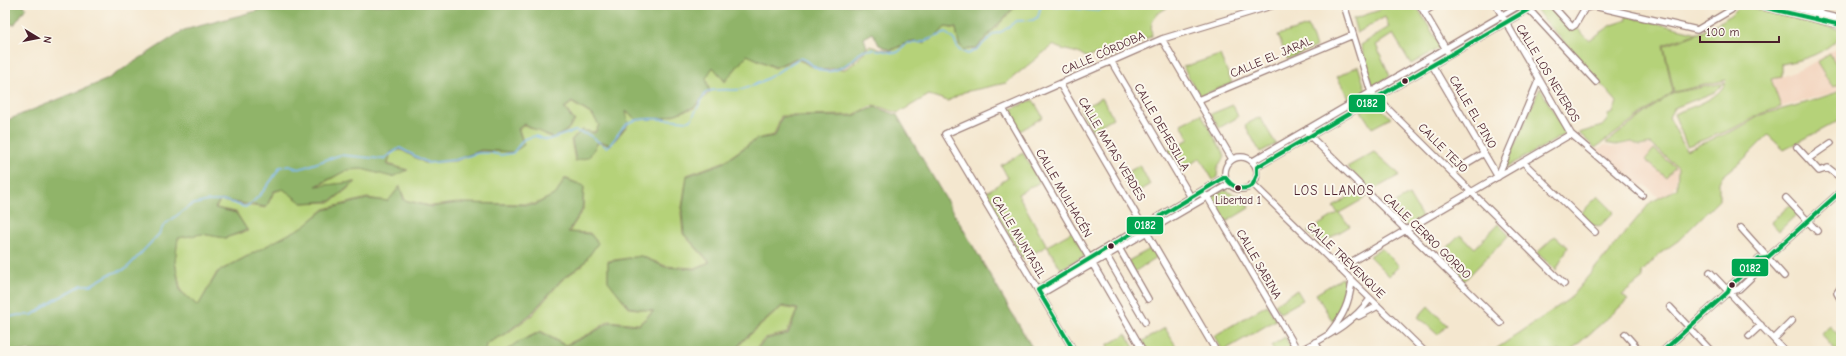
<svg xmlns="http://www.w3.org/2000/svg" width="1846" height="356" font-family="'Comic Neue',sans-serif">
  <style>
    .built { fill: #f3d4be }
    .green { fill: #b5d279; stroke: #807852 }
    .forest { fill: #90b469; stroke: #6d6a4a }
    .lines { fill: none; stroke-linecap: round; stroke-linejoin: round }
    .stream { stroke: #80baf1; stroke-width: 1.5 }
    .minor-casing { stroke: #9f837d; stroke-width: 8 }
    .minor { stroke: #fff; stroke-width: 5.5 }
    .bus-1-casing { stroke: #fbf7ec; stroke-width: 7 }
    .bus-1 { stroke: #00a651; stroke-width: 4 }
    .bus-dot { fill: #4a1f2b; stroke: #fbf7ec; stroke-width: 1.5 }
    .labels { text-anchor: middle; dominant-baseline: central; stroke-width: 4; stroke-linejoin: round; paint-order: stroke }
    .bus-label { font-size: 11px; fill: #4a1f2b; stroke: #fbf7ec }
    .street-label { font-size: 12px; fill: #4a1f2b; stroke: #fbf7ec }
    .neighbourhood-label { font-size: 13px; letter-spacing: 1px; fill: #4a1f2b; stroke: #fbf7ec }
    .line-badge { stroke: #fbf7ec; stroke-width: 1.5 }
    .badge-label { font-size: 11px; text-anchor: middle; font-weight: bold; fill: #fff }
  </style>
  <rect width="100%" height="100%" fill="#fbf7ec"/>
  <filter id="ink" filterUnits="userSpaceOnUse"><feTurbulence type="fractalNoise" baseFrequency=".025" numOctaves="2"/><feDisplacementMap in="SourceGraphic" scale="8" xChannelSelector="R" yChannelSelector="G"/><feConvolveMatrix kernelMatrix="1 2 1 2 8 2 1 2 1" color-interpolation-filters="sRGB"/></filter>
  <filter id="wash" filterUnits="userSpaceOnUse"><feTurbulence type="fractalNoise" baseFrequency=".012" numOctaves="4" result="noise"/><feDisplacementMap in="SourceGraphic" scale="16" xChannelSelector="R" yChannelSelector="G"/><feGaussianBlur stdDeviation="0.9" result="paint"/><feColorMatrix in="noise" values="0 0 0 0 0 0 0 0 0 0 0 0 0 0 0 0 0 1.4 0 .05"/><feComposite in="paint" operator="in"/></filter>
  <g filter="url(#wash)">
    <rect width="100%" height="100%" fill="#f4e7cf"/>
    <path class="built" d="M1841 46V90L1781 107 1771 79 1782 77 1804 68Z
      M1632 143 1640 147 1650 145 1677 167 1676 184 1670 192 1659 198 1647 186 1638 187 1595 150 1605 145 1616 147Z"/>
    <path class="green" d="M1017 5H1172C1156 14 1149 17 1152 36L1106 60 1103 54 1086 57C1076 50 1064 52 1053 45L1006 83 964 92 948 101 929 95 898 113 874 105 853 115 781 116 774 135 756 139 723 162 687 175 681 213 683 234 709 262 695 268 666 266 641 256 608 261V281L629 308 653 311 639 324 609 321 591 333 565 345 541 331 516 343 505 351H485L486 344 506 334 532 315 562 280 583 265 598 243 590 233 569 232 583 210 584 186 565 178 556 194 535 204 458 203 431 206 405 200 400 186 388 201 367 198 324 209 304 226 217 272 198 306 181 291 175 261 178 238 202 234 225 238 248 231 236 212 216 208 220 201 266 208 274 192 283 189 302 203 331 202 356 182 318 186 347 170 362 169 392 177 408 170 388 164 391 152 401 150 425 163 456 161 481 151 513 152 524 145 519 129 524 125 553 138 567 131 575 121 565 108 572 103 592 115 599 125 594 132 582 130 571 140 575 161 589 157 598 143 611 145 628 125 626 112 637 120 664 118 694 108 710 92 706 78 713 67 725 82 747 55 775 68 796 59 822 71 845 69 856 62 869 46 891 51 910 42 924 43 937 36 945 27 956 29 959 45 964 50 976 49Z
      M1379 5H1416L1441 47 1411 64 1393 34 1376 45 1390 76 1372 87 1361 45 1389 27 1385 17 1357 33 1353 19 1380 10Z
      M1542 5H1549L1564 24 1570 27 1577 28 1589 40 1612 25 1627 20 1626 16 1698 33 1663 45 1673 92 1595 148 1579 133 1602 126 1607 122 1608 115 1613 113 1617 102 1535 9Z
      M1741 5 1841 30V36C1821 55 1809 58 1782 64V77L1771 79 1781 107 1760 114 1737 127 1687 146 1674 114C1690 107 1721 100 1726 80L1674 92 1664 46C1692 36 1721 27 1741 5Z
      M1308 26 1316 47 1287 59 1278 35Z
      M1830 54 1841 72V83L1833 88 1817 62Z
      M1220 55 1232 83 1200 96 1183 67Z
      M1358 66 1366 91 1350 100 1337 77Z
      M1724 83 1715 92 1674 108 1669 117 1686 150 1737 129 1761 115 1805 103 1841 91V119L1784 150 1768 135 1744 159 1723 176 1719 182V200L1679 240 1658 255 1642 272 1643 278 1622 295 1628 300 1570 351H1493L1569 299 1651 202 1677 189 1678 167 1651 144 1640 146 1632 142 1616 145 1606 143 1672 93Z
      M1540 88 1566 134 1505 168Z
      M1102 98 1113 118 1092 130 1080 109Z
      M1033 100 1043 117 1020 131 1009 110Z
      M1375 102 1391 118 1372 128 1361 111Z
      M1233 105 1238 117 1219 128 1211 114Z
      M1201 114 1225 156 1218 166 1217 177 1213 180 1200 158 1180 171 1168 150 1189 139 1181 124Z
      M1260 117 1276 144 1260 152 1245 125Z
      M1654 149 1675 167 1666 177 1645 160Z
      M1374 152 1400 175 1371 191 1347 167Z
      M1023 153 1040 182 1018 194 1047 246 1072 232 1086 255 1061 269 1047 246 1023 259 985 193 1008 178 1001 165Z
      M1140 165 1150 185 1132 195 1121 176Z
      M1225 190 1235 195 1243 196 1249 208 1226 222 1212 196Z
      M1359 190 1367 197 1339 213 1350 226 1320 244 1307 232 1338 213 1333 207Z
      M1409 195 1422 217 1406 226 1388 207Z
      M1598 196 1614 212 1600 226 1592 225 1581 213Z
      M1790 205 1798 213 1779 231 1771 222Z
      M1498 224 1509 235 1463 282 1438 257 1460 235 1475 248Z
      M1555 236 1568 247 1556 270 1537 253Z
      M1152 248 1157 257 1134 272 1128 261Z
      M1381 248 1399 266 1389 276 1369 256Z
      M1342 278C1350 294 1342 309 1333 322L1316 294Z
      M1297 290 1303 300 1280 313 1275 304Z
      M1267 305 1276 320 1223 351 1214 336Z
      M1428 306 1447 325 1438 335 1418 317Z
      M782 307 797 310 787 333 765 338 754 351H736L743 341Z
      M1830 326 1841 338V347L1836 351 1821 334Z
      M1165 328 1179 351H1148L1143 341Z
      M1126 334 1136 351H1110L1107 345Z
      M1285 337 1293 351H1274L1271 346Z"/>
    <path class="forest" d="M5 5H24L26 8 14 25 5 22Z
      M279 5H1016L976 48 964 50 959 44 956 28 945 27 937 36 923 43 911 41 891 50 879 45 873 33 864 38 867 47 855 60 844 67 822 70 796 58 775 67 747 55 725 81 713 67 706 78 709 91 694 107 664 118 637 120 626 111 628 124 611 144 598 142 589 157 576 161 572 140 582 130 595 133 599 125 593 115 572 102 564 108 574 121 566 131 553 138 524 124 518 129 524 145 513 152 481 150 456 160 425 163 401 149 391 152 387 165 407 170 392 177 362 169 347 170 316 186 355 182 331 201 302 203 283 189 274 191 266 207 220 200 215 208 236 213 247 230 225 238 202 234 178 238 175 262 180 291 198 306 218 272 304 226 324 210 367 199 388 201 400 187 404 200 431 207 458 203 535 205 556 194 565 179 584 186 582 210 568 232 590 234 598 243 583 264 562 279 531 314 506 333 486 344 485 351H5V121L106 80 184 30Z
      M875 107 897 115 1034 351H755L766 339 788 334 798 309 782 306 743 340 735 351H506L516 343 541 332 565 346 591 334 610 322 639 325 654 311 629 307 608 281V262L641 256 665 267 695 269 710 262 684 234 682 213 687 176 723 163 757 139 775 136 782 117 853 116Z"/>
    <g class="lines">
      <path class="stream" d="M1047 5 1098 11 1109 5
        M5 318 18 315H32L55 300 82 285H91L110 274 126 269 159 234 164 225 191 205 208 201H227L245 207C258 201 273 179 280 167L289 166 299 169 340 155 383 159 400 148 428 163 455 160 478 153H491L501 155 513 153 524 139 535 136 547 140 575 131 589 135 606 147C616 142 618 130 627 124 639 115 673 120 689 121L692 118 706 92C720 87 730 92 743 89 765 83 780 69 800 58 811 61 808 63 816 68 833 79 852 61 863 50 868 50 874 49 879 50 896 52 895 58 907 43H919L946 33 954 40 959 50 968 54 976 50 994 34 1003 31 1016 21 1033 20 1038 17 1041 5"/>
    </g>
  </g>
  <g filter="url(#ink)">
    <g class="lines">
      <defs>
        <path id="minor" d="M1344 5 1371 92 1564 284
          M1420 5 1447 51
          M1496 5 1571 134 1642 195
          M1525 5 1596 82
          M1552 5 1572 27 1575 25 1585 8 1594 6 1697 30 1731 10 1735 5
          M1754 5 1841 25
          M1784 5 1841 19
          M1814 5 1821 14
          M1424 12 1435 5
          M1162 39 1232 159
          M1111 61 1192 199
          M1431 63 1498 177
          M1060 84 1216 351
          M1198 100 1353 35
          M1003 109 1143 351
          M1307 129 1311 137 1501 323
          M1797 147 1819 171 1828 168 1841 178
          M1225 173a16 16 0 1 1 32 0a16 16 0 1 1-32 0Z
          M1808 159 1831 143
          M1253 161 1520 5
          M1523 162 1595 232
          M1257 167 1536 5
          M1452 172 1484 153
          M1498 176 1539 79
          M1253 184 1424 351
          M1203 195 1207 196 1298 351
          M1786 198 1817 231
          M1741 228 1784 276
          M1119 248 1148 299
          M1106 255 1145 322
          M1339 269 1571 134
          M1710 272 1785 351
          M1841 287 1837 293 1841 300
          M1038 290 1089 258 1225 177
          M1728 292 1739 289 1764 265 1767 258 1841 191
          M1041 294 1229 184
          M1670 307 1711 351
          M1359 316 1378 306
          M1330 332C1344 315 1349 303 1352 281
          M1625 334 1640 351
          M1749 336 1761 325
          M1774 339 1792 321
          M1315 342 1320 351
          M1074 351 945 134 1162 39 1274 5
          M1300 351C1326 336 1352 324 1370 299
          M1663 351 1728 292 1730 286 1759 259 1767 258"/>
      </defs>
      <use href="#minor" class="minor-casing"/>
      <use href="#minor" class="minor"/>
      <defs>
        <path id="bus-1" d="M1754 5 1841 25
          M1074 351 1038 290 1225 177C1232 187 1240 192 1252 186L1257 175V167L1536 5
          M1663 351 1728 292 1730 286 1759 259 1767 258 1841 191"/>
      </defs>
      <use href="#bus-1" class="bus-1-casing"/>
      <use href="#bus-1" class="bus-1"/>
    </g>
  </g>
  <g class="bus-dot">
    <circle cx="1405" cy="81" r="3.5"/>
    <circle cx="1238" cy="188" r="3.5"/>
    <circle cx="1111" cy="246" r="3.5"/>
    <circle cx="1732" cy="285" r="3.5"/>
  </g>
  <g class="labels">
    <g class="bus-label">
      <text x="1238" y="200">Libertad 1</text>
    </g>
    <g class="street-label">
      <text transform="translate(1103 53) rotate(-24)">CALLE CÓRDOBA</text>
      <text transform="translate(1271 57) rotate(-23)">CALLE EL JARAL</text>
      <text transform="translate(1548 73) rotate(59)">CALLE LOS NEVEROS</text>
      <text transform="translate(1473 112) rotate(60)">CALLE EL PINO</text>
      <text transform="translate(1162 127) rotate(60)">CALLE DEHESILLA</text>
      <text transform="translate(1443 148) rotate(45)">CALLE TEJO</text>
      <text transform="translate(1112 149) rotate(59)">CALLE MATAS VERDES</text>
      <text transform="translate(1064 193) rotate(60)">CALLE MULHACÉN</text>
      <text transform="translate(1427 236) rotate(44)">CALLE CERRO GORDO</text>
      <text transform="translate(1019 237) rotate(59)">CALLE MUNTASIL</text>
      <text transform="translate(1346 260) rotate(44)">CALLE TREVENQUE</text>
      <text transform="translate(1259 264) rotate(60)">CALLE SABINA</text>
    </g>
    <g class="neighbourhood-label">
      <text x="1334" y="190">LOS LLANOS</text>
    </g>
  </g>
  <g class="line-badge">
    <rect x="1348" y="94" width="38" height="19" rx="4" fill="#00a651"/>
    <rect x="1126" y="216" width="38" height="19" rx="4" fill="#00a651"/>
    <rect x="1731" y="258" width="38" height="19" rx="4" fill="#00a651"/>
  </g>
  <g class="badge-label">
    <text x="1367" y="107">0182</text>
    <text x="1145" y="229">0182</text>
    <text x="1750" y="272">0182</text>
  </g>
  <rect width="1846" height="356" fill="none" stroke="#fbf7ec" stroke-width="20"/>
  <g transform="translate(38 38) rotate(100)" stroke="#fbf7ec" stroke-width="3" paint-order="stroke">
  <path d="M0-3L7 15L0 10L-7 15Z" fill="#4a1f2b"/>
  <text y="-6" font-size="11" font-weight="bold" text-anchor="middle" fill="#4a1f2b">N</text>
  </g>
  <path d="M1700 36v6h79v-6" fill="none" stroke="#4a1f2b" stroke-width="2"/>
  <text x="1706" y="36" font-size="12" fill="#4a1f2b" stroke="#fbf7ec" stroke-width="3" paint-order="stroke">100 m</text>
</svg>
